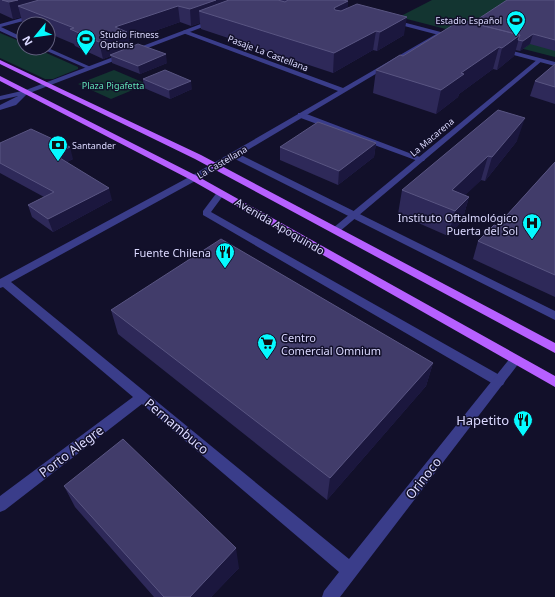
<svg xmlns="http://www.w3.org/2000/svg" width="555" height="597" font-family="'Noto Sans',sans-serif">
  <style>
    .green { fill: #133531 }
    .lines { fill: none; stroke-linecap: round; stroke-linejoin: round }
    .service { fill: #3a3d8a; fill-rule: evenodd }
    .minor { fill: #3a3d8a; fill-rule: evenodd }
    .tertiary { fill: #3a3d8a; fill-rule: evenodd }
    .primary { fill: #b760ff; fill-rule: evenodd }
    .wall { fill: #2e2959 }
    .shaded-wall { fill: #1b173e }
    .building { fill: #413c6a; stroke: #595582 }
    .labels { text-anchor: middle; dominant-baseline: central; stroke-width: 3; stroke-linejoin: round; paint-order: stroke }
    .far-poi-label { font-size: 9px; fill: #dbd9ff; stroke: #12102a; text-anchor: start }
    .far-street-label { font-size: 9px; fill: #dbd9ff; stroke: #12102a }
    .far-park-label { font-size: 9px; fill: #61e3b8; stroke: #12102a }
    .poi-label { font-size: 11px; fill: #dbd9ff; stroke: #12102a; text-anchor: end }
    .street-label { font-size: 11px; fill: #dbd9ff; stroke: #12102a }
    .near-poi-label { font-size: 13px; fill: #dbd9ff; stroke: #12102a; text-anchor: end }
    .near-street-label { font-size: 13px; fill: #dbd9ff; stroke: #12102a }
  </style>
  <rect width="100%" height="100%" fill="#12102a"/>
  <path class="green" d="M432 0H555V57L399 17Z
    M0 33 24 43V48H35L78 67V69L53 79H45L0 58Z
    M114 70 147 84 111 99 78 84Z"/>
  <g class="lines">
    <path class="service" d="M298 113H304L425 159 424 161H418L298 117Z
      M231 153H237L555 311V320L231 157Z
      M221 190 225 193 211 212 503 377 505 381 503 385 499 386 495 385 203 215V211L218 191Z"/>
    <path class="minor" d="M36 14 38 17 1 27 24 38V42L0 31V24Z
      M185 30 343 88 438 33 443 34 197 180 11 282 349 559 511 357 515 355 519 357 521 360 519 363 340 597H322L324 591 339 572 142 404 5 510 0 512V496L133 397 3 287 0 288V279L191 176 338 91 183 33V31Z
      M40 48H48L93 68 88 69Z
      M538 59 543 60 339 232H333L331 230 333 228Z"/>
    <path class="tertiary" d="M214 19 216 22 27 94 16 105 0 110V105L18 96 0 100V96L26 90Z
      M391 19 456 36 457 37 454 39 389 22Z
      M501 48 555 62V66L499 51 498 50Z"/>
    <path class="primary" d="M0 60 201 155 555 343V353L195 159 0 64Z
      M0 76 197 176 555 376V387L191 180 0 81Z"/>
  </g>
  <path class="wall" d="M0 0H343L348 1 347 8 404 35 377 51 373 50 333 73 201 29 200 23 191 26 180 22 129 40 130 47 167 63 140 74 112 63 111 56 103 59 75 46 74 44 48 33V24H26L22 22 21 17 13 19 0 13Z
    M555 0V51L530 44 520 51 515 50 514 56 497 70 493 69 459 94 458 97 436 114 373 93 376 70 472 23Z
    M555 64V104L530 96 535 81Z
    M143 79 192 89 170 99 144 88Z
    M517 141 485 181 481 180 465 195 469 197 462 221 448 236 398 214 402 190Z
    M0 143 73 159 67 162 112 200 53 232 32 217 28 205 44 197 0 173Z
    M376 143 374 157 338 185 280 160V147Z
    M555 162V297L473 259 478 241 497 226Z
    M111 310 433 363 426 386 327 500 118 334Z
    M64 486 239 568 211 597H154L75 507Z"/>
  <path class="shaded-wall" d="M18 0H79L18 6 21 17 13 19 9 2Z
    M216 0H244L199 11 200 23 191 26 190 9Z
    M348 1 347 19 333 26 334 8Z
    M178 6 180 22 129 40 130 49 110 55 111 56 103 59 99 42 115 27Z
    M407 17 404 35 377 51 380 32Z
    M376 31 373 50 333 73 334 53Z
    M533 34 530 44 520 51 523 41Z
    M520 35 514 56 497 70 502 48Z
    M499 47 493 69 459 94 458 97 436 114 441 90 461 73Z
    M166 54 167 63 140 74 138 66Z
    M191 81 192 89 170 99 169 90Z
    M525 118 517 141 485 181 492 157Z
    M376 143 374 157 338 185 339 171Z
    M70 147 73 159 58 167 55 155Z
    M488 156 481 180 451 209 452 190Z
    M109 188 112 200 53 232 48 219Z
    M469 197 462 221 448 236 455 211Z
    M433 363 426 386 327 500 330 478Z
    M236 548 239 568 211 597H190Z"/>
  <path class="building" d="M2 0H18L9 2Z
    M39 0H216L190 9 178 6 115 27 127 32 99 42 70 29 74 28 18 6Z
    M229 0H278L285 2 288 0H343L348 1 334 8 335 10 341 11 357 4 407 17 380 32 376 31 334 53 199 11Z
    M507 0H555V40L533 34 523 41 518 40 520 35 472 23Z
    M461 20 520 35 502 48 499 47 461 73 464 74 441 90 376 70 400 55 403 56Z
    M138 44 166 54 138 66 110 55Z
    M555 64V87L535 81Z
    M165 70 191 81 169 90 143 79Z
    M498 110 525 118 492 157 488 156 452 190 469 197 455 211 402 190Z
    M318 122 376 143 339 171 280 147Z
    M31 129 70 147 55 155 109 188 48 219 28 205 54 192 0 163V143Z
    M555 162V275L478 241 494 225 497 226Z
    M221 239 433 363 330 478 111 310Z
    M123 439 236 548 190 597H164L64 486Z"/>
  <defs>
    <symbol id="stadium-pin" viewBox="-11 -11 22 30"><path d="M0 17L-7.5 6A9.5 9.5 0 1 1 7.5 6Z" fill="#05faff" stroke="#12102a"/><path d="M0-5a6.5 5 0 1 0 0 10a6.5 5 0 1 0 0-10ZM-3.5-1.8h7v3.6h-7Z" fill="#111"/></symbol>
    <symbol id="bank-pin" viewBox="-11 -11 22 30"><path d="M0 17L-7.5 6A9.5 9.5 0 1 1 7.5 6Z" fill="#05faff" stroke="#12102a"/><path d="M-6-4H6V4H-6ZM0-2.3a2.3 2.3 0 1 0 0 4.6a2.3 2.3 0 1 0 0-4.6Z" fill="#111"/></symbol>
    <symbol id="hospital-pin" viewBox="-11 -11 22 30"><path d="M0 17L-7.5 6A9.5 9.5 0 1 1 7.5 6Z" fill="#05faff" stroke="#12102a"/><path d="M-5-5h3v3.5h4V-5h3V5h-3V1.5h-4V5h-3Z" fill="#111"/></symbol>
    <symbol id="restaurant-pin" viewBox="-11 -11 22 30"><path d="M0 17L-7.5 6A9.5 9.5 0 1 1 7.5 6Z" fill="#05faff" stroke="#12102a"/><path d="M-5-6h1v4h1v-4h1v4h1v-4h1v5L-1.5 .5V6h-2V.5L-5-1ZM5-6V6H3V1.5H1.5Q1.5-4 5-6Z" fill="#111"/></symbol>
    <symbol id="supermarket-pin" viewBox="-11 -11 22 30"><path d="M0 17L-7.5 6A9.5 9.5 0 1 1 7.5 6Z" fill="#05faff" stroke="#12102a"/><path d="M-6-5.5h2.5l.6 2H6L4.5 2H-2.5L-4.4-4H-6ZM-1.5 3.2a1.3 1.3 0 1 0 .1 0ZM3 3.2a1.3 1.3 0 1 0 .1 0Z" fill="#111"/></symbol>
  </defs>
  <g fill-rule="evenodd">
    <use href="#stadium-pin" x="505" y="9" width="22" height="30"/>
    <use href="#stadium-pin" x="75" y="28" width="22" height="30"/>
    <use href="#bank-pin" x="47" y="134" width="22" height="30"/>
    <use href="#hospital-pin" x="521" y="212" width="22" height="30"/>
    <use href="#restaurant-pin" x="214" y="241" width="22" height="30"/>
    <use href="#supermarket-pin" x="256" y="332" width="22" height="30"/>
    <use href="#restaurant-pin" x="512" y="409" width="22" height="30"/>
  </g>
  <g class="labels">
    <g class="far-poi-label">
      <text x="502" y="20" text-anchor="end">Estadio Español</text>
      <text x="100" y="34">Studio Fitness<tspan x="100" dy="10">Options</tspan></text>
      <text x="72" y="145">Santander</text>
    </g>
    <g class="far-street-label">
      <text transform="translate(268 53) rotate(21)">Pasaje La Castellana</text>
      <text transform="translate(432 137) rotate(-40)">La Macarena</text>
      <text transform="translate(222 162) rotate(-30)">La Castellana</text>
    </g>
    <g class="far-park-label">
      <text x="113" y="85">Plaza Pigafetta</text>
    </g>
    <g class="poi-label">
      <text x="518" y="217">Instituto Oftalmológico<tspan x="518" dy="13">Puerta del Sol</tspan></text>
      <text x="211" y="252">Fuente Chilena</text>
      <text x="281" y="337" text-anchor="start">Centro<tspan x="281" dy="13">Comercial Omnium</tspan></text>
    </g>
    <g class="street-label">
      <text transform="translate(280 226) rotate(30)">Avenida Apoquindo</text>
    </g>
    <g class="near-poi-label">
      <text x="509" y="420">Hapetito</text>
    </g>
    <g class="near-street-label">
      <text transform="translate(177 426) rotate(40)">Pernambuco</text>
      <text transform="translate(71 451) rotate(-37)">Porto Alegre</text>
      <text transform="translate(423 478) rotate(-52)">Orinoco</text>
    </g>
  </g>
  <g transform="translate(36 36) rotate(241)"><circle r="19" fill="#12102a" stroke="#62607f"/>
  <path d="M0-3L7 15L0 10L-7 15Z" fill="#05faff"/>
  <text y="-6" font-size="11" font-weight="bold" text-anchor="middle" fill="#dbd9ff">N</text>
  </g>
</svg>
